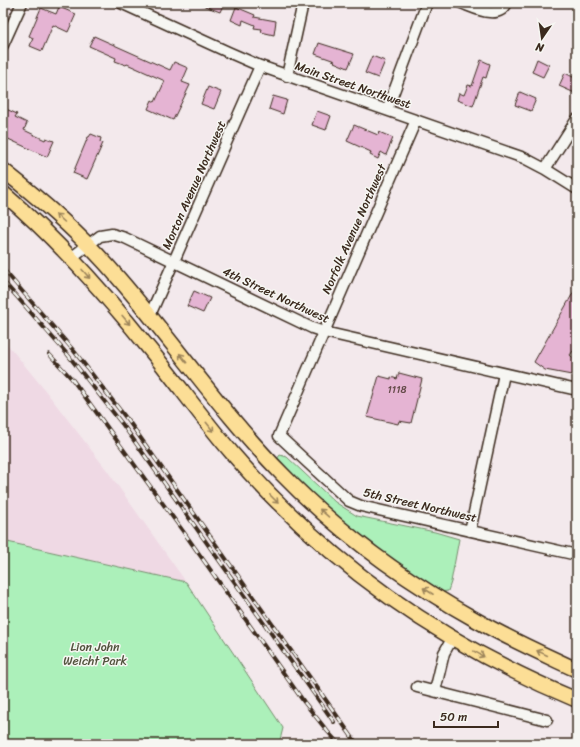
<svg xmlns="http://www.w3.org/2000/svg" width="580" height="747" font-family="Sriracha,sans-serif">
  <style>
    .built { fill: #efd9e4 }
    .green { fill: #acf0ba; stroke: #748d6c }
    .building { fill: #e5b4d3; stroke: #3b2a1e }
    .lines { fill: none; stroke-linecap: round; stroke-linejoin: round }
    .minor-casing { stroke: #3b2a1e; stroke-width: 13 }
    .highway-casing { stroke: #3b2a1e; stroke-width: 17 }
    .minor { stroke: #f6f6f2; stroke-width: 10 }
    .highway { stroke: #fcde96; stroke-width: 14 }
    .rail-casing { stroke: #3b2a1e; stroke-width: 4 }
    .rail { stroke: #f6f6f2; stroke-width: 2.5; stroke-dasharray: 8; stroke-linecap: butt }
    .oneway { stroke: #9c845a }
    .labels { text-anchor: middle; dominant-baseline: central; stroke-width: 3; stroke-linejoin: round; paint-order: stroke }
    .number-label { font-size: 10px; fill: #664c4b }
    .street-label { font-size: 12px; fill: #3b2a1e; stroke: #f6f6f2 }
    .park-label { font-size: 12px; fill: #52523d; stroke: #f6f6f2 }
  </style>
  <rect width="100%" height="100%" fill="#f3e9ec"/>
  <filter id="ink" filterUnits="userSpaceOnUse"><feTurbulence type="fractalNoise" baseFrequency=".025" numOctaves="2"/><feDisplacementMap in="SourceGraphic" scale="8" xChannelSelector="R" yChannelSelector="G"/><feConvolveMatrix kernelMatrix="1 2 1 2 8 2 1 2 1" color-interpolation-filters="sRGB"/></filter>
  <g filter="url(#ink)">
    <path class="built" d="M3 339 44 389 106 469 186 582 3 541Z"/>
    <path class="green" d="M280 455 287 457 335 502 357 516 435 532 459 539 451 582 448 591 440 592 419 580 350 528 316 498 277 459Z
      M3 541 186 582 283 728 279 744H3Z"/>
    <path class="building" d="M197 3H224L220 12Z
      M59 7 76 14 68 32 53 25 42 51 30 46 33 38 29 36 41 8 56 14Z
      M236 7 255 15 254 17 276 21 274 35 261 32 262 29 254 28 255 25 243 20 242 25 231 20Z
      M94 36 170 70 174 62 188 68 182 82 190 85 173 120 148 109 152 100 155 102 165 81 127 64 126 65 115 61 116 58 89 46Z
      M319 43 354 54 348 68 334 62 335 61 315 54Z
      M372 56 385 61 378 78 365 73Z
      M537 59 549 65 543 77 532 72Z
      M481 60 490 64 486 78 483 77 473 106 457 100 459 93 464 95 468 85 472 86Z
      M565 73 577 79V94L559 86Z
      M208 87 221 92 214 109 201 104Z
      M520 92 536 99 531 111 515 105Z
      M273 96 287 100 283 114 269 109Z
      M6 109 17 114 15 117 27 123 24 130 45 140 46 138 54 141 47 157 4 137 6 133 3 130V115Z
      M317 111 331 116 326 130 312 125Z
      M354 125 378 135 379 132 393 138 386 155 381 152 378 159 370 155 371 152 347 141Z
      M91 134 101 138 100 142 103 143 87 179 73 173 88 137H89Z
      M577 286V346L570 355 577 362V376L545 370 534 362Z
      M194 291 210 298 203 313 187 306Z
      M399 373 422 379 411 423 399 421 398 424 367 417 379 376 391 379V377L397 379Z"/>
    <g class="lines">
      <defs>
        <path id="minor" d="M121 3 228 52 260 66 524 158 545 169 577 189
          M461 3C475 8 498 21 507 3
          M3 45 22 3
          M287 76 303 3
          M387 110 427 3
          M416 120 279 436 349 501 361 506 387 512 577 555
          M545 169 577 119
          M72 257 100 236 112 234 125 238 312 328 324 332 577 390
          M150 315 174 261 260 66
          M470 531 504 374
          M417 687 547 720
          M435 691 444 653 452 639"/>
        <path id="highway" d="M3 170C45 203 86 239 121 281 176 345 223 414 282 474 338 532 406 581 476 620 509 639 543 654 577 670
          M3 193C57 239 103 291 147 346 176 381 202 418 232 453 329 565 440 643 577 700"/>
      </defs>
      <use href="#minor" class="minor-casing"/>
      <use href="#highway" class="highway-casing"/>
      <use href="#minor" class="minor"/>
      <use href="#highway" class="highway"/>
      <defs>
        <path id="rail" d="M3 269 74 351 130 423 357 744
          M3 281 68 355 123 425 334 722
          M49 354 72 379 185 534 304 702 328 732 339 744"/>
      </defs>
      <use href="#rail" class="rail-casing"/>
      <use href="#rail" class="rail"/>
    </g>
    <defs><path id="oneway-shaft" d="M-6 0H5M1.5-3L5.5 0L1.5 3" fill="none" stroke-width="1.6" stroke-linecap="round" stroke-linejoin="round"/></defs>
    <g class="oneway">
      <use href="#oneway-shaft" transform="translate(60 218) rotate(-138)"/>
      <use href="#oneway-shaft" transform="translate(86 274) rotate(49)"/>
      <use href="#oneway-shaft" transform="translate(126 320) rotate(50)"/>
      <use href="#oneway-shaft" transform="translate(183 358) rotate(-128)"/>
      <use href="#oneway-shaft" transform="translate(210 427) rotate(51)"/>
      <use href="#oneway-shaft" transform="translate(274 499) rotate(45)"/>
      <use href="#oneway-shaft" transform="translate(324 513) rotate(-139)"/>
      <use href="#oneway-shaft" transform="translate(428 591) rotate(-147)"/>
      <use href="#oneway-shaft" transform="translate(542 653) rotate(-155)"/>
      <use href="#oneway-shaft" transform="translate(479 654) rotate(29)"/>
    </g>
  </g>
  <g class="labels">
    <g class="number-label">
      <text x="397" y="390">1118</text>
    </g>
    <g class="street-label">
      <text transform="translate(353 85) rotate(19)">Main Street Northwest</text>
      <text transform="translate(194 185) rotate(-66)">Morton Avenue Northwest</text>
      <text transform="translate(354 229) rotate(-66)">Norfolk Avenue Northwest</text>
      <text transform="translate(276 295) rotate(25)">4th Street Northwest</text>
      <text transform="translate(420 505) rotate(13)">5th Street Northwest</text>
    </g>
    <g class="park-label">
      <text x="95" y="647">Lion John<tspan x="95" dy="14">Weicht Park</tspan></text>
    </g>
  </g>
  <rect width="580" height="747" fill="none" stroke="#f6f6f2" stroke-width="16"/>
  <rect x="8" y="8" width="564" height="731" fill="none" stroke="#3b2a1e" stroke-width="1.5" filter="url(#ink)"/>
  <g transform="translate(542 38) rotate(193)" stroke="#f6f6f2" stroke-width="3" paint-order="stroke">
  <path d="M0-3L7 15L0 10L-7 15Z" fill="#3b2a1e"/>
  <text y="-6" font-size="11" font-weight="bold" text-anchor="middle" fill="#3b2a1e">N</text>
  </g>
  <path d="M434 721v6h64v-6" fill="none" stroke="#3b2a1e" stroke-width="2"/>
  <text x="440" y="721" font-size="12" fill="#3b2a1e" stroke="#f6f6f2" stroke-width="3" paint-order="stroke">50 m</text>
</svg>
